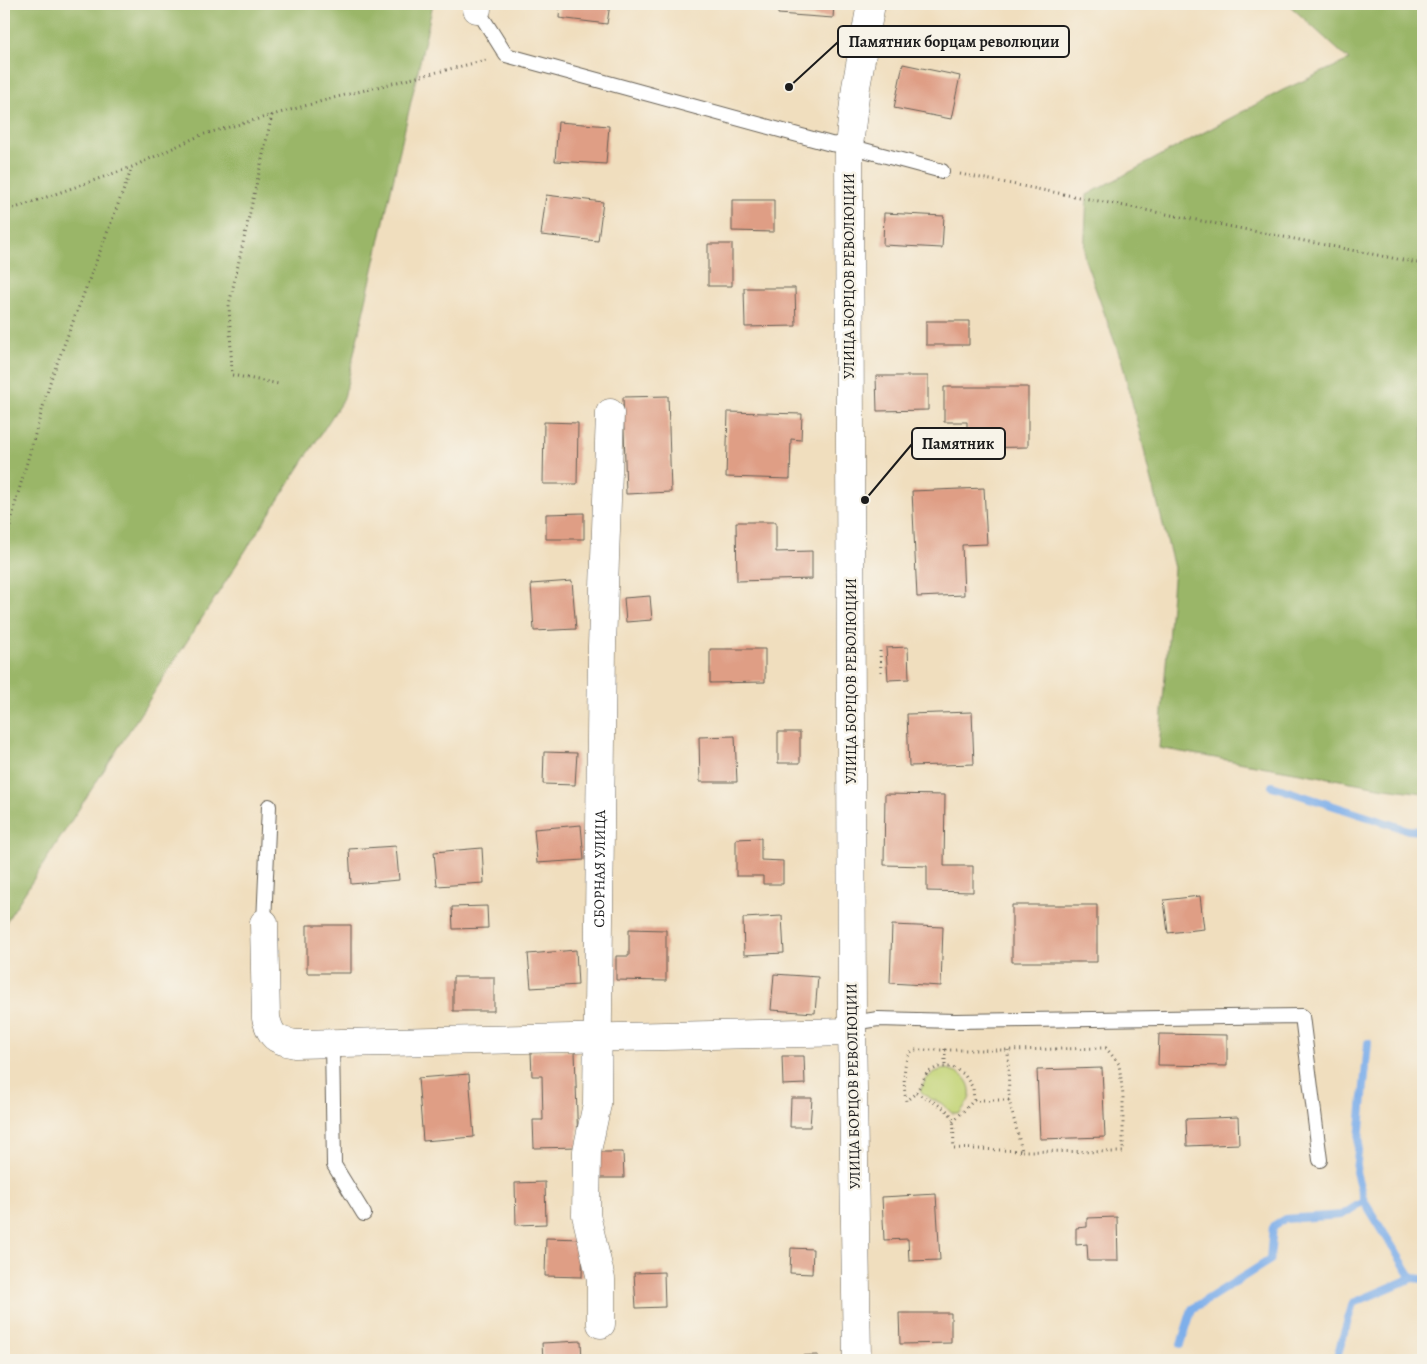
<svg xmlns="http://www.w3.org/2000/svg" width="1427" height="1364" font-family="Alegreya,serif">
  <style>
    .green { fill: #c3d477; stroke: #70784a }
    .forest { fill: #9ab668; stroke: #5b6942 }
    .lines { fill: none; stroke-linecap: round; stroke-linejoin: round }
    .stream { stroke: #7eafea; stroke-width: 8 }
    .building { fill: #df9e85 }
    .service-casing { stroke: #666055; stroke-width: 16 }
    .minor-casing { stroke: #666055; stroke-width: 29 }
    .tertiary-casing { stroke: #666055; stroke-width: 29 }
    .path { stroke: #666055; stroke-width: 3; stroke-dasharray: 1 4; stroke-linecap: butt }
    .service { stroke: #fff; stroke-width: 14 }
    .minor { stroke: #fff; stroke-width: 28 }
    .tertiary { stroke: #fff; stroke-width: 28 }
    .labels { text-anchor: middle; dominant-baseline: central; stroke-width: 5; stroke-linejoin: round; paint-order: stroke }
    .street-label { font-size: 15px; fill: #1c1c1c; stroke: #f7f3e8 }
    .leader { fill: none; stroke: #1c1c1c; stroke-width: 2 }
    .callout-dot { fill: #1c1c1c; stroke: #f7f3e8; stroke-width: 2 }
    .callout { fill: #f7f3e8; stroke: #1c1c1c; stroke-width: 2 }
    .callout-label { font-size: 16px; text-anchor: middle; font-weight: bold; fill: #1c1c1c }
  </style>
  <rect width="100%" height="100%" fill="#f7f3e8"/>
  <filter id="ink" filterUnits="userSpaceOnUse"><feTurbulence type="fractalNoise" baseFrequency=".02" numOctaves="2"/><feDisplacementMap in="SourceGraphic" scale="10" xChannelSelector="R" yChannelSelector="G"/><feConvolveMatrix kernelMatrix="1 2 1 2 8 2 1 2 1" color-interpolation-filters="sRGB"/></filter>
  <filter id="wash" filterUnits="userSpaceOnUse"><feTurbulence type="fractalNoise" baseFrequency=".0096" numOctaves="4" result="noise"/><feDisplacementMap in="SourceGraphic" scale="20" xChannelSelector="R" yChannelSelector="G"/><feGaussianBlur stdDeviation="1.12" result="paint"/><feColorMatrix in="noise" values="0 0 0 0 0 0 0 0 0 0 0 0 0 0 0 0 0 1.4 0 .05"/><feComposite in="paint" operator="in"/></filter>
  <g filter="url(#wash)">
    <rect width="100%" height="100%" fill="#f0debe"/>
    <path class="green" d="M946 1069C959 1071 972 1080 970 1096 969 1102 963 1108 960 1113H952L941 1103 929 1098 920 1091C926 1078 931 1071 946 1069Z"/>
    <path class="forest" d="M4 4H433L344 398 4 925Z
      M1288 4H1423V793L1385 788 1159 748 1174 568 1122 362 1084 257 1087 195 1283 90 1349 60Z"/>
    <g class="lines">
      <path class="stream" d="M1272 786 1408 830 1423 831
        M1368 1043 1356 1172 1364 1201 1412 1278
        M1181 1344 1192 1309 1270 1260 1273 1226 1285 1219 1342 1215 1364 1201
        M1336 1360 1353 1303 1412 1278 1423 1279"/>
    </g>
    <g id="blocks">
      <path class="building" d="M560 4H610L607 24 559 18Z
        M778 4H834L833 18 778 14Z
        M903 64 960 76 951 119 894 108Z
        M558 122 609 126 606 164 555 161Z
        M546 195 603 202 598 241 541 235Z
        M732 200H774V232L732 231Z
        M884 213 944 216 942 248 883 245Z
        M708 244H732V286H708Z
        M744 288H795L796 326 745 327Z
        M926 321H969V345H926Z
        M876 376H928V410L877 411Z
        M944 387H1028V447L967 448V422H944Z
        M668 396 671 492 626 494 623 397Z
        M728 412 802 414 801 440 791 439 790 479 726 477Z
        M544 422 578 423 577 484H543Z
        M984 488 987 544 962 545 964 595 917 597 912 491Z
        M584 513V539H546V514Z
        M736 522H776V552L812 551V579L737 581Z
        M572 581 576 629 534 631 531 584Z
        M650 596 652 620 626 622 624 598Z
        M908 647 909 679 888 680 886 648Z
        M710 649H765V682L710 683Z
        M972 712 974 764 909 766 907 714Z
        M778 732H800V763H778Z
        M735 736 737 782H700L699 737Z
        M544 752 577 753 575 785 543 784Z
        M885 794 945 795 944 866H973V892L927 891V866L884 865Z
        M581 825 584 860 537 863 534 829Z
        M761 838V860L783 861V884H763V876H736V839Z
        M396 846 399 880 351 884 349 849Z
        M482 848 484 883 437 886 434 852Z
        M1200 896 1204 929 1168 933 1164 900Z
        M1012 905H1097V962H1012Z
        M487 906 488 928 453 929 452 907Z
        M782 916 784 953 744 955 743 918Z
        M307 925H351V973H307Z
        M892 925 943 927 941 986 890 983Z
        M629 929 666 930V981L616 980V956H629Z
        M576 950 578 985 531 988 528 954Z
        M774 974 818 977 815 1013 771 1010Z
        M453 977H494V1011H453Z
        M1159 1034 1227 1035V1066L1158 1065Z
        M575 1051 578 1147 534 1148 533 1120H543L542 1076H532L531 1052Z
        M782 1056H804L805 1084 783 1085Z
        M1102 1068 1105 1137 1040 1139 1037 1070Z
        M469 1074 474 1137 423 1141 418 1078Z
        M791 1098H812L810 1127H790Z
        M1238 1117 1239 1144 1187 1146 1186 1119Z
        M592 1152H623L624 1178H592Z
        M545 1182 546 1224 516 1225 515 1183Z
        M936 1194 940 1260 909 1261 908 1239 884 1240 882 1197Z
        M1117 1217 1118 1261H1088L1087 1244 1076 1245V1228L1087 1227V1218Z
        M546 1238 583 1239 582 1277 545 1276Z
        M791 1248 813 1249 812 1274 790 1273Z
        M664 1272 665 1307 636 1308 634 1273Z
        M899 1313H951V1343L900 1344Z
        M581 1341 582 1360H543L542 1343Z
        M818 1355V1360H759V1357Z"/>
    </g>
  </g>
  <g filter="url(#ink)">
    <use href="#blocks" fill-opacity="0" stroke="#666055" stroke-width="1"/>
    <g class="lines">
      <defs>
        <path id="service" d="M477 9 506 55 831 144 849 146 942 171
          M264 923 269 806
          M852 1023 878 1019 955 1021 1302 1016 1320 1160
          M332 1043 334 1165 364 1214"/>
        <g id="minor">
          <path d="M477 9V4"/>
          <path d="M264 923 266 1018C271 1037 275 1040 295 1044L852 1032"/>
          <path id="s1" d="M601 1324V1279L586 1215 587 1151 597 1104 602 646 610 413"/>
        </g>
        <path id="tertiary" d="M857 1360 852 1023 849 146 856 87 871 4"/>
      </defs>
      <use href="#service" class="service-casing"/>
      <use href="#minor" class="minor-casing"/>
      <use href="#tertiary" class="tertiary-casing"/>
      <path class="path" d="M272 115 229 305 232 375 279 384
        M960 174 1423 264
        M4 212 132 167 201 135 333 98 486 60
        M4 551 17 497 51 379 132 168
        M880 651 881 672
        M945 1049V1067
        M916 1093C925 1098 947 1107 952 1117 955 1123 953 1140 954 1148L1022 1151 1009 1100 1008 1050
        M1009 1100H974L973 1088 964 1074 952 1067H938L927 1073 916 1093 906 1101C904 1088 901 1056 914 1050H1008L1106 1048 1119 1064 1123 1095V1152L1022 1151
        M953 1122 974 1100"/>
      <use href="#service" class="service"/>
      <use href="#minor" class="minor"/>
      <use href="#tertiary" class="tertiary"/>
    </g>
  </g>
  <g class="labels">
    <g class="street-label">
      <text transform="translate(849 276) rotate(-90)">УЛИЦА БОРЦОВ РЕВОЛЮЦИИ</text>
      <text transform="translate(851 681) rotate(-90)">УЛИЦА БОРЦОВ РЕВОЛЮЦИИ</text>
      <text stroke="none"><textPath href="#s1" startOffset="458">СБОРНАЯ УЛИЦА</textPath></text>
      <text transform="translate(853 1086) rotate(-91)">УЛИЦА БОРЦОВ РЕВОЛЮЦИИ</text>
    </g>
  </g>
  <path class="leader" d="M789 87L838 42M865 500L912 444"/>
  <g class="callout-dot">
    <circle cx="789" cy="87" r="5"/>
    <circle cx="865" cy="500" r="5"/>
  </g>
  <g class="callout">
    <rect x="838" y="26" width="231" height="31" rx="5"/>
    <rect x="912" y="428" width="93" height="31" rx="5"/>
  </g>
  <g class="callout-label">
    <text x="954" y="47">Памятник борцам революции</text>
    <text x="958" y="449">Памятник</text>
  </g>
  <rect width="1427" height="1364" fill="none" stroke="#f7f3e8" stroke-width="20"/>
</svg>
